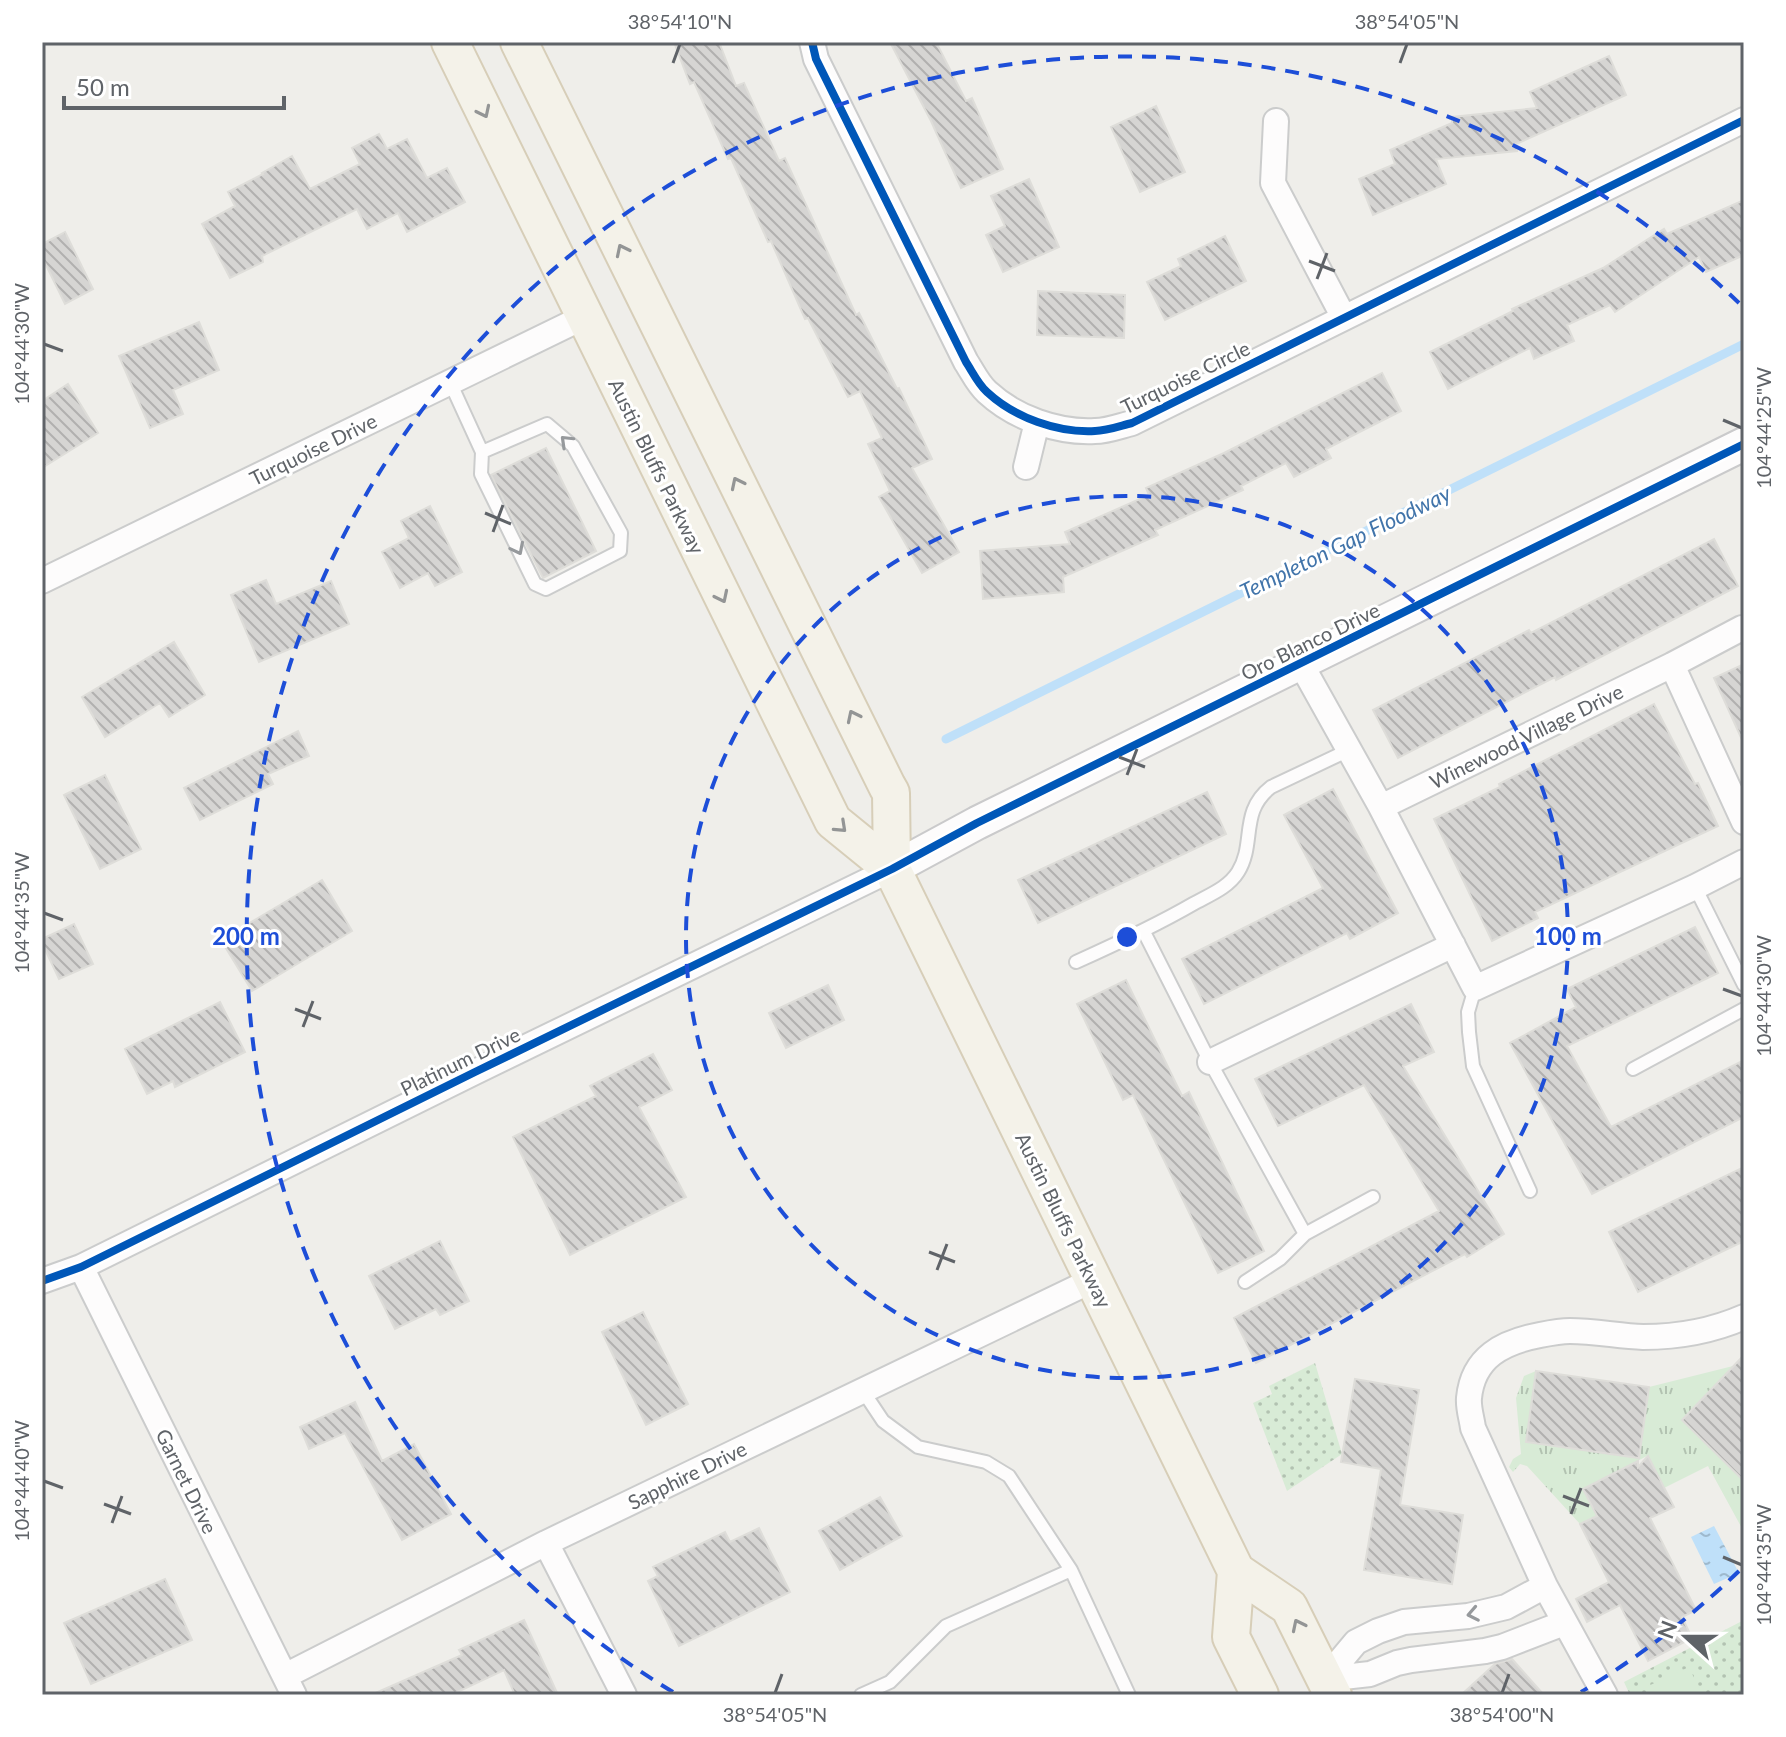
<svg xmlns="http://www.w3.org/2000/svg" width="1786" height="1737" font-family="Lato,sans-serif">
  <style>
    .grass { fill: url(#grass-tufts) }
    .park { fill: url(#park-dots) }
    .garden { fill: #d8ebd6 }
    .water { fill: url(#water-ripples) }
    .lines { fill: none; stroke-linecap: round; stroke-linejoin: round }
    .stream { stroke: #bfe0f9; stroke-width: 9 }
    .building { fill: url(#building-back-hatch); stroke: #deddd9; stroke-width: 2 }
    .lane-casing { stroke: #cbcccc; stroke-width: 16 }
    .street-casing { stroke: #cbcccc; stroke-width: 28 }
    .secondary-casing { stroke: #cacacb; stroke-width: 36 }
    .primary-casing { stroke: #d7ceb8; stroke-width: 40 }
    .lane { stroke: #fdfcfc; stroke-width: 12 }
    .street { stroke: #fdfcfc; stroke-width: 24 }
    .secondary { stroke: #fdfcfc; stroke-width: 32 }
    .primary { stroke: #f4f2e9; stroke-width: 36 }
    .cycleway-casing { stroke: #fff; stroke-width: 13 }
    .cycleway { stroke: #0057b8; stroke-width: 8 }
    .oneway { stroke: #939595 }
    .oneway2 { stroke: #96999c }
    .ticks { fill: none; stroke: #5f6368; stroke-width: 3 }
    .ring { fill: none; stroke: #1d4ed8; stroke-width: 4; stroke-dasharray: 14 10 }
    .labels { text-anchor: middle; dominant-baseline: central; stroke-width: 6; stroke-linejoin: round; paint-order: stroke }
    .street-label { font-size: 20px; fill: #5f6368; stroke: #fff }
    .water-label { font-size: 22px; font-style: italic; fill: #4174aa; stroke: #fff }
    .centre { fill: #1d4ed8; stroke: #fff; stroke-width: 4 }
    .ring-label { font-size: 24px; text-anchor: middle; font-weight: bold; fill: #1d4ed8; stroke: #fff; stroke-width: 6; stroke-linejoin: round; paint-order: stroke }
    .neatline { fill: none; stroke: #5f6368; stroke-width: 3 }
    .ticks-label { font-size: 20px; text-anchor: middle; fill: #5f6368 }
  </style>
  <defs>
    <pattern id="grass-tufts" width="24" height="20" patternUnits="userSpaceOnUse" patternTransform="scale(2)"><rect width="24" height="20" fill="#d8ebd6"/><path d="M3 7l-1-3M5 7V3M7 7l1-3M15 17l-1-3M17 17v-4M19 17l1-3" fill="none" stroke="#b2c2b1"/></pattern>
    <pattern id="park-dots" width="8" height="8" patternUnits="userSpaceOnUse" patternTransform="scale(2)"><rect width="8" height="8" fill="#d8ebd6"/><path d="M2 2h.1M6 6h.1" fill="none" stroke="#b2c2b1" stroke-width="1.8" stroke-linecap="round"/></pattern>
    <pattern id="water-ripples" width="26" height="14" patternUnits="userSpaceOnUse" patternTransform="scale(2)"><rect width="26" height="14" fill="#bfe0f9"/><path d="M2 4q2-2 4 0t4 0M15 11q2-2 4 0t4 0" fill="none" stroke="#9eb9cd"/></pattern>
    <pattern id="building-back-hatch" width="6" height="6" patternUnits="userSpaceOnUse" patternTransform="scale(2)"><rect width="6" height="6" fill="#d6d5d3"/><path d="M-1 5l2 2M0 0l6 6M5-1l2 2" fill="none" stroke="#b1b0af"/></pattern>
  </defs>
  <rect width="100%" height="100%" fill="#efeeea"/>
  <path class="grass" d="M1733 1366 1744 1376V1532L1708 1466 1664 1488 1647 1456 1583 1489 1597 1516 1580 1524 1527 1466 1520 1464 1513 1472 1509 1467 1513 1459 1521 1454 1516 1398 1524 1376 1536 1371 1649 1387Z"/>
  <path class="park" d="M1315 1363 1342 1454 1287 1491 1253 1403 1272 1394 1269 1386Z
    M1744 1620V1695H1630L1624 1682Z"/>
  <path class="garden" d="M1689 1667 1702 1695H1649L1646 1687Z"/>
  <path class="water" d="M1714 1526 1739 1573 1714 1584 1691 1537Z"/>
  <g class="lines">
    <path class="stream" d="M946 739 1744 344"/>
  </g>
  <path class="building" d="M674 42H719L736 86 744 83 779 161 785 158 856 315 859 313 897 389 899 388 932 459 912 468 959 552 922 573 879 497 890 491 868 444 882 438 860 391 848 397 808 318 805 319 771 241 768 242 731 158 728 159 694 82 690 84Z
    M890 42H936L966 101 972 98 1003 169 961 188 931 121Z
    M1609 56 1626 95 1516 144 1517 151 1436 159 1446 184 1373 215 1359 179 1395 164 1390 150 1452 123V117L1537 108 1530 92Z
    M1156 106 1185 172 1140 192 1111 127Z
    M379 134 387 149 407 139 427 178 447 168 465 202 407 232 398 213 367 229 357 209 262 256 263 262 230 278 202 224 235 206 228 192 263 174 262 173 292 156 310 189 360 164 352 148Z
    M1029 179 1059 247 1003 272 986 235 1005 226 991 196Z
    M1744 200V255L1706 272 1699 257 1615 312 1610 305 1567 325 1574 341 1534 359 1530 348 1448 389 1430 352 1513 311 1512 309 1603 268 1664 229 1667 234Z
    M65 232 93 289 65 304 42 257V244Z
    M1225 236 1246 281 1165 320 1147 282 1181 266 1178 259Z
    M1038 291 1125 295 1124 338 1037 335Z
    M199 322 219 370 173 390 183 414 150 428 119 356Z
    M1382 373 1401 411 1326 449 1331 458 1294 477 1286 463 1241 486 1243 490 1155 530 1158 535 1063 577 1064 592 983 599 980 551 1070 544 1065 532 1149 495 1146 488 1224 453Z
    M68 384 98 433 42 468V401Z
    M546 448 596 551 543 578 491 475Z
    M430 506 462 572 435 586 428 573 400 588 382 552 409 538 401 521Z
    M1714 539 1738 586 1556 680 1555 677 1398 758 1373 710 1529 630 1531 633Z
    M266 580 276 604 331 581 349 624 259 662 231 595Z
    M174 642 205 695 169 717 160 703 105 737 82 697Z
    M1744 664V744L1714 678Z
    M1654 704 1695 784 1698 783 1718 826 1535 912 1538 918 1492 941 1434 819 1500 787 1499 784Z
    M298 731 309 756 268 774 273 784 200 820 184 788Z
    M105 775 141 849 100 869 64 795Z
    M1333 789 1398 913 1350 939 1347 933 1204 1004 1182 959 1323 888 1284 815Z
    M1207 792 1226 834 1038 923 1018 880Z
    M322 880 352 931 252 991 221 940Z
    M74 924 93 964 59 979 42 943V939Z
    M1695 927 1718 973 1567 1046 1611 1127 1744 1060V1117L1592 1194 1510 1043 1576 1007 1567 989Z
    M1126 980 1182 1096 1189 1092 1264 1251 1218 1273 1133 1095 1123 1100 1077 1004Z
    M828 985 844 1020 786 1048 769 1013Z
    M220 1002 245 1052 175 1087 173 1081 147 1094 125 1049Z
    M1411 1004 1434 1052 1403 1066 1504 1234 1467 1257 1465 1254 1256 1363 1234 1318 1439 1211 1364 1085 1278 1126 1255 1079Z
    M653 1054 672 1090 639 1107 686 1197 570 1255 513 1137 596 1096 590 1086Z
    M1744 1167V1241L1638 1292 1609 1232Z
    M440 1241 469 1301 440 1315 436 1309 395 1329 369 1276Z
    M643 1312 688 1404 646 1425 602 1332Z
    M1744 1355V1481L1682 1420Z
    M1536 1371 1649 1387 1639 1458 1526 1442Z
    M1355 1379 1419 1390 1400 1505 1463 1515 1452 1584 1364 1570 1381 1469 1341 1462Z
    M355 1402 382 1461 414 1444 451 1514 402 1540 345 1433 309 1449 300 1427Z
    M1648 1456 1674 1507 1650 1518 1696 1610 1682 1617 1692 1638 1648 1661 1620 1605 1587 1622 1576 1599 1609 1582 1580 1524 1597 1516 1583 1489 1638 1461V1467Z
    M880 1497 902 1536 840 1570 819 1531Z
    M759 1528 790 1592 679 1646 648 1581 658 1576 653 1567 725 1532 730 1542Z
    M165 1579 192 1640 91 1684 64 1623Z
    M524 1620 558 1695H515L504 1670 451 1695H371L462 1655 459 1650Z
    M1512 1659 1544 1695H1461L1495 1664Z"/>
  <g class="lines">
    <defs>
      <path id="lane" d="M450 382 482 452 481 474 535 584 546 589 620 551 621 533 573 446 547 424 482 452
        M1695 887 1744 985
        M1144 932 1210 1062 1305 1234
        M1076 962C1116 944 1155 926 1193 904 1209 895 1228 888 1238 872 1256 843 1239 812 1271 787L1349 750
        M1475 988 1468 1012 1469 1032 1473 1066 1530 1191
        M1633 1069 1744 1009
        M1245 1282 1280 1259 1305 1234 1373 1197
        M863 1391 883 1421 918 1447 986 1462 1009 1476 1071 1570
        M861 1695 890 1682 946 1626 1071 1570 1129 1695"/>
      <path id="street" d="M812 42 816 59 966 362C972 371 978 384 987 392 1015 418 1058 433 1095 431 1107 431 1120 426 1132 423L1744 120
        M1276 121 1273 183 1343 316
        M1026 467 1037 422
        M42 581 584 317
        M1301 664 1381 807 1475 988 1695 887 1744 862
        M1672 665 1744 822
        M1381 807 1672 665 1742 628
        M1210 1062 1453 945
        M81 1267 294 1695
        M42 1281 81 1267 475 1072 892 869
        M546 1543 624 1695
        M285 1676 546 1543 1093 1280
        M1325 1679 1356 1642 1378 1631 1404 1622 1468 1616 1506 1607 1545 1586
        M1325 1679 1370 1674 1397 1663 1411 1660 1485 1651 1502 1647 1564 1623
        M1605 1695 1545 1586 1473 1428C1472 1419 1468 1408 1469 1398 1473 1357 1503 1342 1540 1335 1550 1333 1560 1331 1570 1331 1594 1331 1619 1336 1643 1337 1678 1337 1712 1331 1744 1317"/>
      <path id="secondary" d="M892 869 977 823 1744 444"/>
      <path id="primary" d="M450 42 833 821 892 869
        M519 42 887 786 891 793 892 869 1236 1571 1289 1607 1333 1695
        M1236 1571 1231 1637 1260 1695"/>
    </defs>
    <use href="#lane" class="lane-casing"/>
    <use href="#street" class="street-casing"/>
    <use href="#secondary" class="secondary-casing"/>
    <use href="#primary" class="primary-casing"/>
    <use href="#lane" class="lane"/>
    <use href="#street" class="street"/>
    <use href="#secondary" class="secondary"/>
    <use href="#primary" class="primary"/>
    <defs>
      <path id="cycleway" d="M812 42 816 59 966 362C972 371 978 384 987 392 1015 418 1058 433 1095 431 1107 431 1120 426 1132 423L1744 120
        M42 1281 81 1267 475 1072 892 869 977 823 1744 444"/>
    </defs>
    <use href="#cycleway" class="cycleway-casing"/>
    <use href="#cycleway" class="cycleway"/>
  </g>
  <defs><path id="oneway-chevron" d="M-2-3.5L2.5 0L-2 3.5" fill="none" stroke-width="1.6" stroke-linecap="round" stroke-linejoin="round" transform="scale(2)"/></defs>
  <g class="oneway">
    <use href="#oneway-chevron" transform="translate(484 112) rotate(64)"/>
    <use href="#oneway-chevron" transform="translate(622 250) rotate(-116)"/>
    <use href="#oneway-chevron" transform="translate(737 483) rotate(-116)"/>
    <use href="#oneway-chevron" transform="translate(722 597) rotate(64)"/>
    <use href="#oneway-chevron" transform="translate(853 716) rotate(-116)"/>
    <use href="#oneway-chevron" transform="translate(841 827) rotate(43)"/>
    <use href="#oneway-chevron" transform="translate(1298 1625) rotate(-116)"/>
  </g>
  <g class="oneway2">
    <use href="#oneway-chevron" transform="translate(566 441) rotate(-136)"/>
    <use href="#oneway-chevron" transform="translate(518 549) rotate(63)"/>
    <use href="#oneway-chevron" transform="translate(1473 1614) rotate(169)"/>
  </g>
  <path class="ticks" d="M673 63 680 44M1400 63 1407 44M1309 261 1335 271M1317 279 1327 253M44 344 63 351M1723 420 1742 428M485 513 511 524M493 532 503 505M1119 757 1145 767M1127 775 1137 749M44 913 63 920M1723 989 1742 996M295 1009 321 1019M303 1027 313 1001M929 1252 955 1262M937 1270 947 1244M44 1481 63 1488M1563 1496 1589 1506M104 1504 131 1514M1571 1514 1581 1488M112 1523 122 1496M1723 1557 1742 1565M775 1693 782 1674M1502 1693 1509 1674"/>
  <g class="ring">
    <circle cx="1127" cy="937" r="441"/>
    <path d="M1739 1571A881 881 0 0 1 1581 1692M673 1692A881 881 0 1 1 1739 303"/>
  </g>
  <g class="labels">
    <g class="street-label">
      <text transform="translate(1185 377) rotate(-26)">Turquoise Circle</text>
      <text transform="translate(313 449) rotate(-26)">Turquoise Drive</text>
      <text transform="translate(657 466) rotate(64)">Austin Bluffs Parkway</text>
      <text transform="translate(1310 641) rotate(-26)">Oro Blanco Drive</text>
      <text transform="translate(1526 736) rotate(-26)">Winewood Village Drive</text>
      <text transform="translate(460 1061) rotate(-26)">Platinum Drive</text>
      <text transform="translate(1064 1220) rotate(64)">Austin Bluffs Parkway</text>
      <text transform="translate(687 1475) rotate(-26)">Sapphire Drive</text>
      <text transform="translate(187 1481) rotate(64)">Garnet Drive</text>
    </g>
    <g class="water-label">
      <text transform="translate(1345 542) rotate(-26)">Templeton Gap Floodway</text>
    </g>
  </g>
  <circle cx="1127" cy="937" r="12" class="centre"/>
  <g class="ring-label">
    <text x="1568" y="945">100 m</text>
    <text x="246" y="945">200 m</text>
  </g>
  <rect width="1786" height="1737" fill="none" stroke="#ffffff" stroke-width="88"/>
  <g transform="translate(1686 1637) rotate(291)" stroke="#ffffff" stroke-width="6" paint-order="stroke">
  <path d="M0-6L14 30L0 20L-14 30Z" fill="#5f6368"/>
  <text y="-12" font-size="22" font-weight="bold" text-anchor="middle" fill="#5f6368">N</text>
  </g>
  <path d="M64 96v12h220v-12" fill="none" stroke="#5f6368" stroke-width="4"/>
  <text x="76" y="96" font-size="24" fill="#5f6368" stroke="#ffffff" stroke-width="6" paint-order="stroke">50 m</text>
  <rect x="44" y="44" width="1698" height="1649" class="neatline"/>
  <g class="ticks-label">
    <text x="680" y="29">38°54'10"N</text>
    <text x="1407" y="29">38°54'05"N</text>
    <text transform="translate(22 344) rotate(-90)" y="7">104°44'30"W</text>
    <text transform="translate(1764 428) rotate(-90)" y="7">104°44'25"W</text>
    <text transform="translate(22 913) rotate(-90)" y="7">104°44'35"W</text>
    <text transform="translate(1764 996) rotate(-90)" y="7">104°44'30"W</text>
    <text transform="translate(22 1481) rotate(-90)" y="7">104°44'40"W</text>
    <text transform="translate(1764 1565) rotate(-90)" y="7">104°44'35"W</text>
    <text x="775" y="1722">38°54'05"N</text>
    <text x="1502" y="1722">38°54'00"N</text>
  </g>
</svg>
